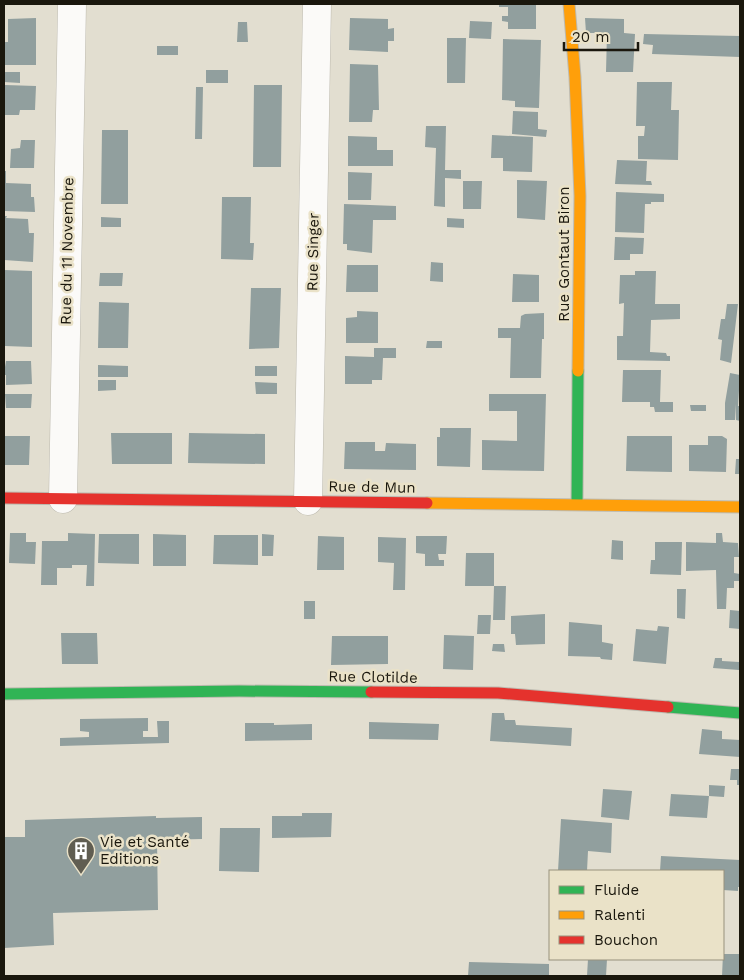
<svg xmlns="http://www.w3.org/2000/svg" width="744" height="980" font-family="'Work Sans',sans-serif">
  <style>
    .building { fill: #919f9e }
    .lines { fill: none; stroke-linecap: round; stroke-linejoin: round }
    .street-casing { stroke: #bdbaaf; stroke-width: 29 }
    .fast-casing { stroke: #bdbaaf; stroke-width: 13 }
    .slow-casing { stroke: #bdbaaf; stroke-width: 13 }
    .jam-casing { stroke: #bdbaaf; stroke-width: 13 }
    .street { stroke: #fbfaf8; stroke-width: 28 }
    .fast { stroke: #30b455; stroke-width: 11 }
    .slow { stroke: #ff9f0a; stroke-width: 11 }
    .jam { stroke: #e5322d; stroke-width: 11 }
    .labels { text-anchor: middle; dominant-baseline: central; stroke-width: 5; stroke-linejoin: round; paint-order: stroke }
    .street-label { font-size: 15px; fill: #1a170d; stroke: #eae2c8 }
    .poi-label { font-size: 15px; fill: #1a170d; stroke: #eae2c8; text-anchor: start }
  </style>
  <rect width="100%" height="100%" fill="#e2ded0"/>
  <path class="building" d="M499 4H536V29H508V22L502 21V16H508V7H499Z
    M36 18V65H4V42H8V19Z
    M350 18 388 19V29L394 28V41H388V52L349 50Z
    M585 18 624 19V33L635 34 633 72H606L607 33H586Z
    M470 21 492 22 491 39 469 38Z
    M238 22H247L248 42H237Z
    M644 34 740 36V57L652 54 653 45 643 44Z
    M447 38H466L465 83H447Z
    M503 39 541 40 539 108 515 107V101L502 100Z
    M157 46H178V55H157Z
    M350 64 378 65 379 110H373L372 122H349Z
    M206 70H228V83H206Z
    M4 72H20V83L4 82Z
    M637 82H672L671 110H679L678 160 638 159V136H644L645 126H636Z
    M5 85 36 86 35 110H20L19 115H5Z
    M254 85H282L281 167H253Z
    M196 87H203L202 139H195Z
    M513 111 538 112V129L547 130 546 137 512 134Z
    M426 126H446L445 170H461V179L445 178V207L434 206 436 148 425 147Z
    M102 130H128V204H101Z
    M492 135 533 137 532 172 503 171V158H491Z
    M348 136 377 137V150H393V166H348Z
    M21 140H35L34 168H10L11 149 20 148Z
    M617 160 647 161 646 181H651L652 185 615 184Z
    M4 171H6V183L31 184V197H34L35 212 5 211Z
    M348 172 372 173 371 200H348Z
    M517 180 547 181 545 220 517 218Z
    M463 181H482L481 209H463Z
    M616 192 664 194V202H651V204H645L644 233 615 232Z
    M222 197H251L250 243H254L253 260 221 259Z
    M344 204 396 206V220H373L372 253 347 250V244H343Z
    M4 216H7L6 218 28 219 29 233H34L33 262 4 260V247H5V222H4Z
    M101 217 121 218V227H101Z
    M447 218 464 219V228L447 227Z
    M615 237 644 238 643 254H630V260H614Z
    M431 262 443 263V282L430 281Z
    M347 265H378V292H346Z
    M4 270 32 271V347L5 346Z
    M635 271H656L655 304H680V319L651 320 650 352 666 353 667 356H670V361L617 360V336H623L624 303 619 304 620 275H635Z
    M100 273H123L122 286H99Z
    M513 274 539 275V302H512Z
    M251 288H281L279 348 249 349Z
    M99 302 129 303 128 348H98Z
    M727 304H738L731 363 720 360 722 340 718 339 721 319H725Z
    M357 311 378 312V343H346V318L357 317Z
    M544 313V339H542L541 378H510L511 338H498V328H520L521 316 525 314Z
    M427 341H442V348H426Z
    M374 348H396V358H383L382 380H372V384H345V356L374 357Z
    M6 361H31L32 384 6 385V375H4V368L5 367Z
    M98 365 128 366V377H98Z
    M255 366H277V376H255Z
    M623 370H661L660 402H673V412H655L654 407H650V402H622Z
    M730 373 740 375 738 406H740V421L736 420V404L735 420H725V403Z
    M98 380H116V390L98 391Z
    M255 382 277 383V394H256Z
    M5 394H32L31 408H6Z
    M489 394H546L544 471 482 470V440L517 441V411H489Z
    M690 405H706V411H691Z
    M440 428H471L470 467 437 466V437H440Z
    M111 433H172V464H112Z
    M189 433 265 434V464L188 463Z
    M4 436H30L29 465H4Z
    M627 436H672V472L626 471Z
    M708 436H722L727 439 726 472 689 471V445H708Z
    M345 442H375V451H385L386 443 416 444V470L344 469Z
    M736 459H740V474H735Z
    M10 533H26V542H36L35 564 9 563Z
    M68 533 95 534 94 586H86L87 565H72V568H57V585H41L42 541H68Z
    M716 533H722L723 542 738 543 739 557H734V573L740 574V581H734V588H727L726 609H717L716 570 686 571V542L716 543Z
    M99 534H139V564L98 563Z
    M153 534 186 535V566H153Z
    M262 534 274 535 273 556H262Z
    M214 535H258V565L213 564Z
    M318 536 344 537V570H317Z
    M416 536H447L446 554H438L439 560H444V566H425V554L416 553Z
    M378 537 406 538 405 590H393L394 563 378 562Z
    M612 540 623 541V560L611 559Z
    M655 542H682L681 575 650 574 651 560H655Z
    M466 553H494V586H465Z
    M494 586H506L505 620H493Z
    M677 589H686L685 619 677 618Z
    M304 601H315V619H304Z
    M730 610 740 611V629L729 628Z
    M545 614V644L516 645 515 634H511V616Z
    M478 615H491L490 634H477Z
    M569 622 602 625V642L613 644 612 660 601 659 600 657 568 656Z
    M658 626 669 627 666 664 633 661 636 629 657 631Z
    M61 633H97L98 664H62Z
    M444 635 474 636 473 670 443 669Z
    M332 636H388V664L331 665Z
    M493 644H504L505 652 492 651Z
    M715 658H722V661L739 662V670L713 668Z
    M492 713H504L505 720H515L516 725 572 728 571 746 490 741Z
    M148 718V731H143V737H158L157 721H169V743L60 746V738L89 737V732L80 731V719Z
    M369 722 439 724 438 740 369 739Z
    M245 723H274V725L312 724V740L245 741Z
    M702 729 722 731V739L740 740V757L699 754Z
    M731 769H740V785H737V780H730Z
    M709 785 725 786 724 797 709 796 707 818 669 816 671 794 709 796Z
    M603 789 632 791 629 820 601 817Z
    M302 813H332L331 837 272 838V816H302Z
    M156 816V818L202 817V839L157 840 158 910 53 913 54 945 4 948V837H25V820Z
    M561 819 612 823 611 853 588 851 587 871H558Z
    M220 828H260L259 872 219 871Z
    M661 856 740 860V887H738V891L723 890V871H660Z
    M723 954H740V976H722Z
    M588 959H607L606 976H587Z
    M469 962 549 964V976H468Z"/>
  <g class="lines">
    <defs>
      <path id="street" d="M63 499 72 4
        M308 501 317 4"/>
      <path id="fast" d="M577 504 578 371
        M4 694 239 691 371 692
        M668 707 740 713"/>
      <path id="slow" d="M569 4 575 77 580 196 578 371
        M427 503 740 507"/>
      <path id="jam" d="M4 498 427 503
        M371 692 498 693 668 707"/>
    </defs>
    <use href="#street" class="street-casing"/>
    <use href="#fast" class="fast-casing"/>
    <use href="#slow" class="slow-casing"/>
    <use href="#jam" class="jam-casing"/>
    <use href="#street" class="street"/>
    <use href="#fast" class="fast"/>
    <use href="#slow" class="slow"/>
    <use href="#jam" class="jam"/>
  </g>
  <defs>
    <symbol id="building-pin" viewBox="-11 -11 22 30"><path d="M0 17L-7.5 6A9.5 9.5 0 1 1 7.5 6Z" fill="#605d51" stroke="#eae2c8"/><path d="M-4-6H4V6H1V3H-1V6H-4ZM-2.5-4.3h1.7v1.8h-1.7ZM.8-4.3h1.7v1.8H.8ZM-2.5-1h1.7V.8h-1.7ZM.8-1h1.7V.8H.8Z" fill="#fff"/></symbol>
  </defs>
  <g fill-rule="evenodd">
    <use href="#building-pin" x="65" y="835" width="32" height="43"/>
  </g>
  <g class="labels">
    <g class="street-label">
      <text transform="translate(67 251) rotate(-89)">Rue du 11 Novembre</text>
      <text transform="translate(313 252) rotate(-89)">Rue Singer</text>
      <text transform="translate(564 254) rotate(-90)">Rue Gontaut Biron</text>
      <text transform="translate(372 487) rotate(1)">Rue de Mun</text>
      <text transform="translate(373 677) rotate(1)">Rue Clotilde</text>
    </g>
    <g class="poi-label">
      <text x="100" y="842">Vie et Santé<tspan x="100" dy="17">Editions</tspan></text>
    </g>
  </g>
  <rect width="744" height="980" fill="none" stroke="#1a170d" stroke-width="10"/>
  <rect x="549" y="870" width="175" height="90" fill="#eae2c8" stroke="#97917d"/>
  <rect x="559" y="886" width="25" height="8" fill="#30b455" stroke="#97917d"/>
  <text x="594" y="895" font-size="15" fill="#1a170d">Fluide</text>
  <rect x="559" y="911" width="25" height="8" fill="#ff9f0a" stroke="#97917d"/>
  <text x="594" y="920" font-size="15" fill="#1a170d">Ralenti</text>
  <rect x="559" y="936" width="25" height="8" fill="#e5322d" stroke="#97917d"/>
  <text x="594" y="945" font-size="15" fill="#1a170d">Bouchon</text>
  <path d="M564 42v8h74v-8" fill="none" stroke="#1a170d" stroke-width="2.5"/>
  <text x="572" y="42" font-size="15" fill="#1a170d" stroke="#eae2c8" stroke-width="4" paint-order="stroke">20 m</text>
</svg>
